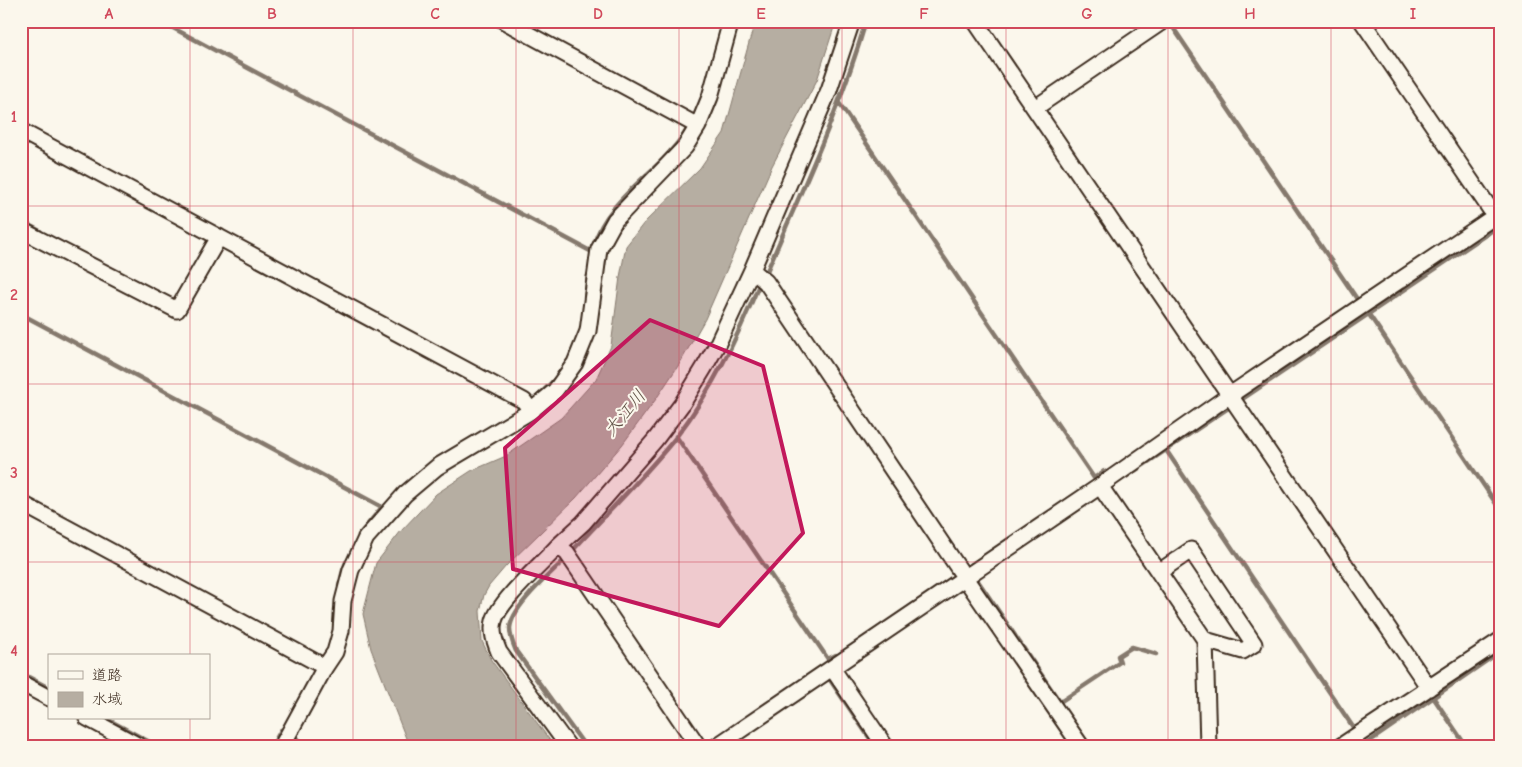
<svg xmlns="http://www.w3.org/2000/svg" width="1522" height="767" font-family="'Comic Neue','Klee One',sans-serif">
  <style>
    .water { fill: #b6aea2; stroke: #85796d }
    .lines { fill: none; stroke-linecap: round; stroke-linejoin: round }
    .stream { stroke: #85796d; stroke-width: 4.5 }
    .minor-casing { stroke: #3b2a1e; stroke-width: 19 }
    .minor { stroke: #fbf7ec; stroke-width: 15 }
    .marked { fill: #c2185b; fill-opacity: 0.2; stroke: #c2185b; stroke-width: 4; stroke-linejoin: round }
    .grid { fill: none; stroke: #d1495b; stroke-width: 1; stroke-opacity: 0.55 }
    .labels { text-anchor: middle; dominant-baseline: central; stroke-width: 4; stroke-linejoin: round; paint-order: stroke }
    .water-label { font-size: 18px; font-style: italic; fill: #605246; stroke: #fbf7ec }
    .neatline { fill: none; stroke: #d1495b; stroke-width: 2 }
    .grid-label { font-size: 16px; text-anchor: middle; font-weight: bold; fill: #d1495b }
  </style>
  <rect width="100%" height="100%" fill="#fbf7ec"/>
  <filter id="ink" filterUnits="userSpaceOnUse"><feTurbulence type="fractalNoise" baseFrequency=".02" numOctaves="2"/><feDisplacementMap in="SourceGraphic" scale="10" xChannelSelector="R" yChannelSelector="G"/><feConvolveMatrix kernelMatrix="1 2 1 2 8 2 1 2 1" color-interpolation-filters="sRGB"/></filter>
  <g filter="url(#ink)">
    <path class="water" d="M755 21H836L817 80 772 166 705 319 680 363 656 399 622 445 576 498 506 566 489 586 484 595 480 611 482 641 491 660 554 746H409L371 649 363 614 376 563 401 531 436 494 471 471 506 456 561 418 596 379 611 346 620 277 626 246 644 223 700 168 724 133Z"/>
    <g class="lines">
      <path class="stream" d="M160 21 592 252
        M1170 23 1359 302
        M839 103 1094 478 1104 471 1108 474
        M21 221 40 231
        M594 245C602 211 638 184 663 159 672 149 681 141 687 129
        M767 271C802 189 841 107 866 21
        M585 297 588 275
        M1368 313 1501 511
        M21 314 382 507 359 535
        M537 397 556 378
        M1241 400 1496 228
        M676 436 828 659 836 655 838 657
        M1166 450 1355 730
        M1126 477 1230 407
        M574 549C608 512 645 476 677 436 712 390 737 338 759 285
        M562 562C547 577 512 607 510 628 510 636 513 644 516 651L585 746
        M976 578 1060 702 1120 662 1118 656 1132 647 1156 654
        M339 586 343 570 346 562
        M21 673 49 688
        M828 677 875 746
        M1433 697 1466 746
        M105 718 157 746
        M293 737 310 746
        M272 746 281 730 284 732
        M1363 746 1501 651"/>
      <defs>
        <path id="minor" d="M504 21 698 126 685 147 615 220 599 249 588 331 575 363 555 391 531 411
          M975 21 1429 688
          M1362 21 1501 225
          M1035 108 1163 21
          M698 126 710 97 731 21
          M21 131 524 401 531 411 437 467 405 494 366 538 351 570 343 601 341 631 335 652 325 667
          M21 230 177 310 219 237
          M752 270 766 282 965 578 1081 746
          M1100 486 1205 640 1208 746
          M21 503 325 667 282 746
          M558 546C543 563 499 601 494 621 491 632 495 642 499 652L568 746
          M1159 572 1191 550 1254 644 1243 651 1205 640
          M832 668 885 746
          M21 683 49 698
          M87 718 139 746
          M698 746 567 553 558 546 583 523 655 440 682 404 704 368 718 343 752 270 829 90 852 21
          M717 746 1100 486 1230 395 1501 212
          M1341 746 1501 640"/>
      </defs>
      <use href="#minor" class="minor-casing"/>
      <use href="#minor" class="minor"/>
    </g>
  </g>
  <path class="marked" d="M650 320 763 366 803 533 719 626 513 569 505 448Z"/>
  <path class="grid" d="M190 21V656M353 21V746M516 21V746M679 21V746M842 21V746M1006 21V746M1168 21V746M1331 21V746M21 206H1501M21 384H1501M21 562H1501M190 718V746"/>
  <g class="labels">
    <g class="water-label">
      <text transform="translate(625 413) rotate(-50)">大江川</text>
    </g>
  </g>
  <rect width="1522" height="767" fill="none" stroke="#fbf7ec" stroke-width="55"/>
  <rect x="48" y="654" width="162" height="65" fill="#fbf7ec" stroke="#aea59a"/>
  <rect x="58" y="671" width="25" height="8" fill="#fbf7ec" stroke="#aea59a"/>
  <text x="92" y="680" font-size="15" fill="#3b2a1e">道路</text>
  <rect x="58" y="692" width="25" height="15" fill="#b6aea2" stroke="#aea59a"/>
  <text x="92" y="704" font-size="15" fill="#3b2a1e">水域</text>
  <rect x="28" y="28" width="1466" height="712" class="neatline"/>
  <g class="grid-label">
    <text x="109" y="19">A</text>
    <text x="272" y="19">B</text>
    <text x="435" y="19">C</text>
    <text x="598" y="19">D</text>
    <text x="761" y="19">E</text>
    <text x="924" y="19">F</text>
    <text x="1087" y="19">G</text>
    <text x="1250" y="19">H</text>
    <text x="1413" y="19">I</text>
    <text x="14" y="122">1</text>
    <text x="14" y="300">2</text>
    <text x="14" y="478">3</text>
    <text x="14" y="656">4</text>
  </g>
</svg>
